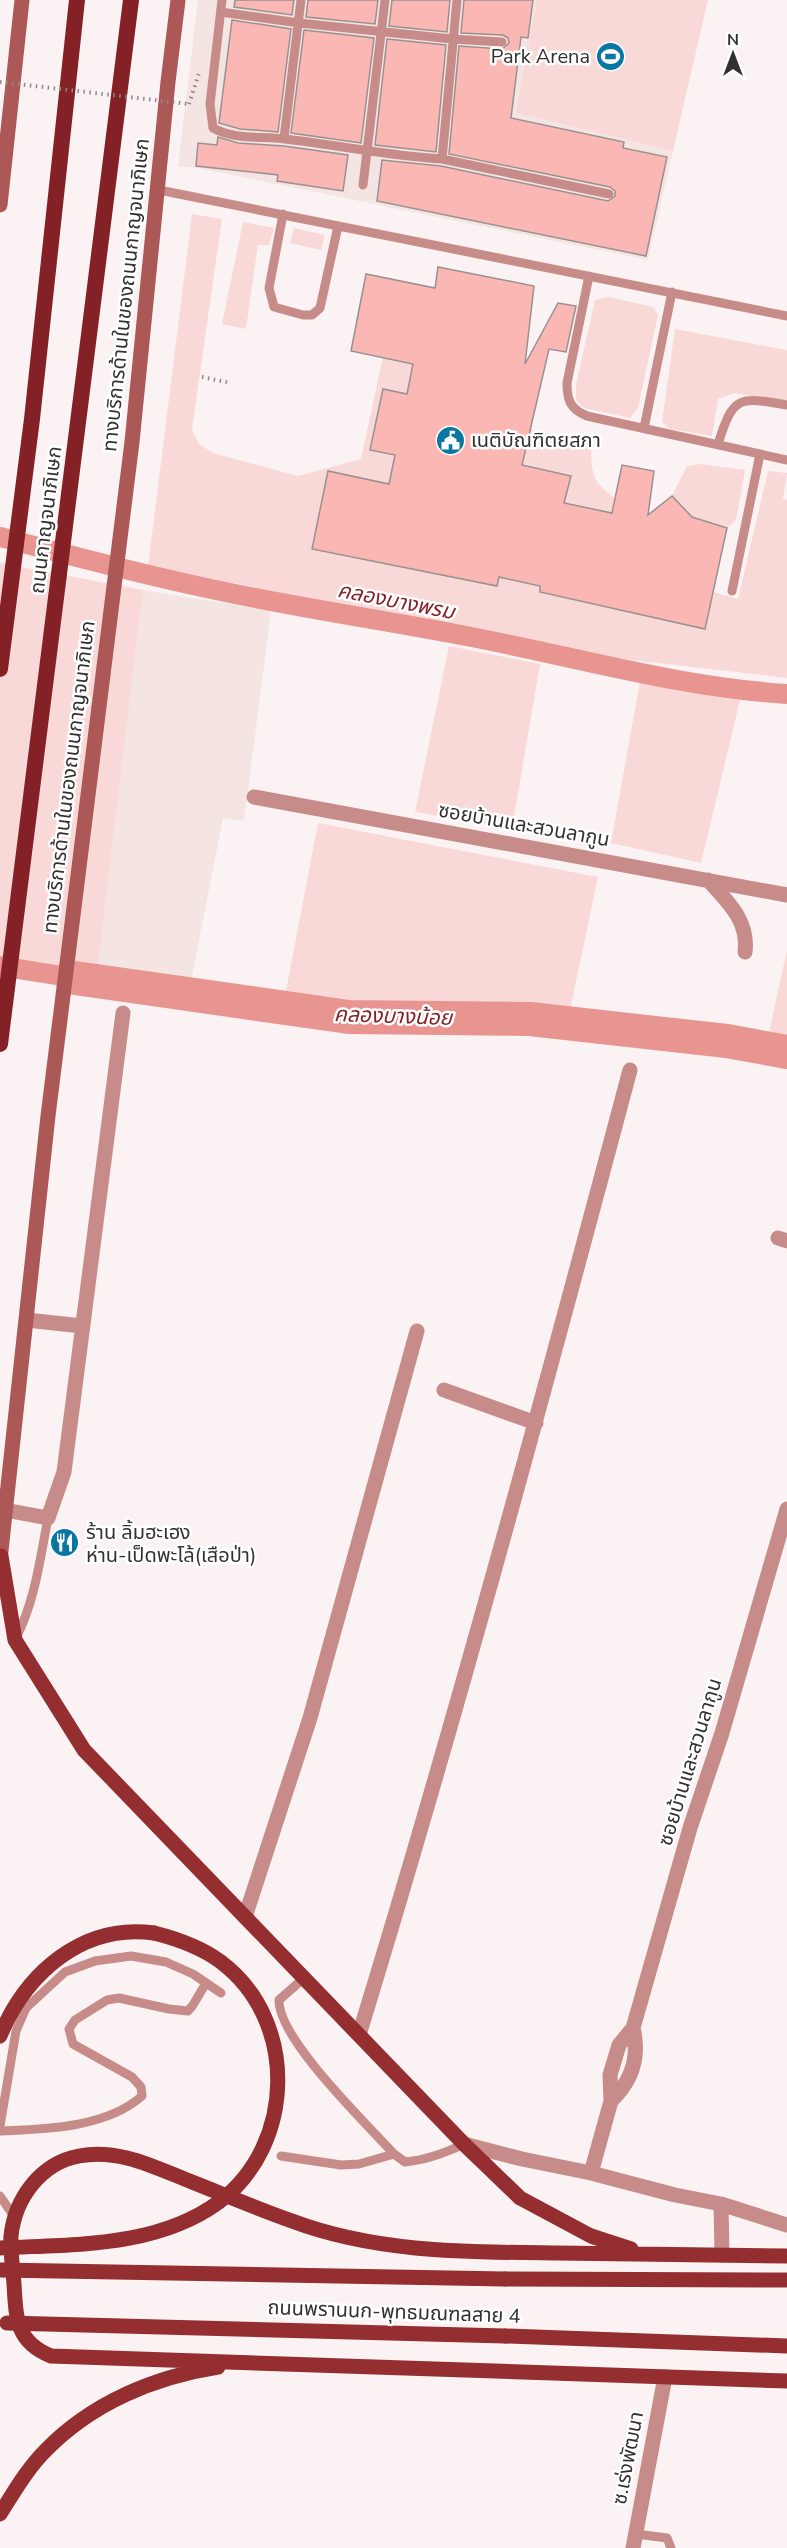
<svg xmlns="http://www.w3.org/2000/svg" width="787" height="2548" font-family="'Nunito Sans','Noto Sans Thai',sans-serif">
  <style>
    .built { fill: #f4e4e2 }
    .green { fill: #f9d9d7 }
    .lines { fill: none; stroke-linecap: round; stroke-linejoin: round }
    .canal { stroke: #e89592; stroke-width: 20 }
    .river { stroke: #e89592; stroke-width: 34 }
    .building { fill: #fbb7b3; stroke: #989191; stroke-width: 1.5 }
    .path { stroke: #8e8989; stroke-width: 4; stroke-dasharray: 1.5 4.5; stroke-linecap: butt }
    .service { stroke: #c78c89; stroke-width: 9 }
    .minor { stroke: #c78c89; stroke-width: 15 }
    .secondary { stroke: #ab5856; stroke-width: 15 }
    .primary { stroke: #942e31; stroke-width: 15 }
    .trunk { stroke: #842126; stroke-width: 16 }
    .path-bridge { stroke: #8e8989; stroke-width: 4; stroke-dasharray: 1.5 4.5; stroke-linecap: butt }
    .primary-bridge { stroke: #942e31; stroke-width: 15 }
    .labels { text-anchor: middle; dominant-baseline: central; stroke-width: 5; stroke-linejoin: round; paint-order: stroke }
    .poi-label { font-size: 20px; fill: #333030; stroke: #fff; text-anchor: start }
    .street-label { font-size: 20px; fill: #333030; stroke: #fff }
    .water-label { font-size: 21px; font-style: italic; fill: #832328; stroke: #fff }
  </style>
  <rect width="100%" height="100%" fill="#fbf3f3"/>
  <path class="built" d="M198 0H537L517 113 673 151 648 260 198 168 178 166Z
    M143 590 271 611 244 821 223 818 190 986 97 974Z"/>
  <path class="green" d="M537 0H708L673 151 516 113Z
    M192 214 222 219 192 429 198 443 213 453 298 476 361 459 387 338 434 346 402 505 738 599 768 471 787 473 783 499 787 500V678L597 656 148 566Z
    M243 222 274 228 269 245H258L246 329 222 324Z
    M294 228 325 235 321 250 290 243Z
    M609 297 653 307 658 315 638 408 630 418 584 408 576 400V385L595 300Z
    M675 329 787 350V403L735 393 718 399 712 436 670 429 662 422Z
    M530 429 591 444C592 473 590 480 615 498L612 513 564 503 570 476 522 465Z
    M700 464 745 470 736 520 727 528 692 517 672 496 687 466Z
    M0 563 143 590 97 974 0 959Z
    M449 646 540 664 512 829 415 812Z
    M640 681 741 696 701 863 611 843Z
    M318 823 598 877 569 1015 346 1010 284 1001Z
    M787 950V1043L767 1042Z"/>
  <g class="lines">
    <path class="canal" d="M0 537C72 556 143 575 216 590 299 608 383 620 466 636 572 656 678 687 787 694
      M0 966 75 978"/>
    <path class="river" d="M75 978 349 1017 530 1019 727 1041 787 1052"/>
  </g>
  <path class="building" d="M235 0H294L292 15 234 7Z
    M308 0H378L375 24 306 17Z
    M392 0H450L447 32 389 26Z
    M464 0H533L528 38 521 37 511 118 624 142 623 148 667 157 646 256 377 201 382 160 441 166 608 201 615 196V191L610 187 449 154 459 46 502 49 509 43 508 38 503 35 461 33Z
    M232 20 291 29 278 132 240 129 219 123Z
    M304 30 374 38 361 143 291 133Z
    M387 39 446 45 436 152 375 145Z
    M218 137 238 143 284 146 348 155 343 191 277 181 278 175 196 166 198 143 217 145Z
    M438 267 534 286 525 364 558 303 576 306 566 352 549 349 522 465 571 476 564 503 612 513 622 465 654 471 648 515 672 496 692 517 727 528 705 629 540 592V586L499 577 497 586 312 549 328 471 389 484 395 455 370 450 383 389 407 394 413 364 351 351 366 274 435 288Z"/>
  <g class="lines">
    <path class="path" d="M189 104 199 73
      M202 377 231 383"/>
    <path class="service" d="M222 0 210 104 213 128C235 140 260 136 285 139 338 145 389 156 442 159L457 0
      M221 12 299 23 452 39 502 42
      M284 138 301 0
      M442 159 609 194
      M363 185 385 0
      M159 190 787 316
      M283 214 269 288 274 307 303 315H312L320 308 338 226
      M589 276 567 383C567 400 570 409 587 416L787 460
      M644 428 672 292
      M718 444C733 397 737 396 787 405
      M732 591 760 454
      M16 1638C35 1601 40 1559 48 1518
      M304 1978 279 2000C278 2039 367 2124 394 2154L405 2162C427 2160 445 2153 464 2144
      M0 2126 16 2031 26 2008 65 1972 95 1961 131 1956 166 1962 193 1974 221 1993
      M0 2131C45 2129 106 2128 142 2096L141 2087 132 2077 73 2044 69 2029 75 2020 107 2000 119 1998 169 2009 188 2011 193 2005 206 1983
      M281 2156 341 2165 359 2164 394 2154
      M0 2196 15 2218
      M636 2534 667 2538 671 2548"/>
    <path class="minor" d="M254 797 787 895
      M708 880C728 902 749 921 745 952
      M778 1238 787 1241
      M27 1320 82 1326
      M444 1390 536 1423
      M5 1510 48 1518 64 1472 123 1013
      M245 1917 310 1718 417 1331
      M359 2035C457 1715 544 1393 630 1070
      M611 2101C632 2081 640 2057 633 2028L690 1828 722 1733 787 1509
      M464 2144 522 2159 591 2173 675 2195 721 2204 787 2225
      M591 2173 611 2101 610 2075 619 2045 633 2028
      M721 2204 722 2255
      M633 2548 665 2377"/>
    <path class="secondary" d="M0 205 22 0
      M0 1560 48 1116 132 442 168 82 178 0"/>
    <path class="primary" d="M1 1556 15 1640 84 1750 464 2144 520 2198 591 2236 631 2249
      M0 2036C26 1973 83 1923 154 1933
      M787 2256C710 2255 634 2254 557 2253 468 2252 377 2253 292 2221 258 2209 225 2195 192 2182 156 2168 119 2148 79 2156 41 2163 15 2198 11 2236 10 2251 13 2269 14 2284 16 2318 16 2342 51 2356L787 2381
      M505 2279 787 2280
      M505 2336 787 2346
      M0 2514C14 2492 27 2469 46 2450 92 2403 154 2377 218 2367"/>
    <path class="trunk" d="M0 669 32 419 77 0
      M0 1044 131 0"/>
    <path class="path-bridge" d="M0 82 189 104"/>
    <path class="primary-bridge" d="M0 2248C74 2244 156 2248 219 2202 296 2144 298 2020 221 1962 201 1947 178 1939 154 1933
      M0 2270 505 2279
      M7 2323 505 2336"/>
  </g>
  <defs>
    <symbol id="stadium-disc" viewBox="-11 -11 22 22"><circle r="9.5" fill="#0877a1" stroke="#fff"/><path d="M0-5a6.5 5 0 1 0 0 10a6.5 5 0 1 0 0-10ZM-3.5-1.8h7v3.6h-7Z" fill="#fff"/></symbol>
    <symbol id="civic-disc" viewBox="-11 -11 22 22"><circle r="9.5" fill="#0877a1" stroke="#fff"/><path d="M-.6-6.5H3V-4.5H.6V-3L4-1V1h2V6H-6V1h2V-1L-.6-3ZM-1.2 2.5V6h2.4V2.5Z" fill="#fff"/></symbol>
    <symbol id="restaurant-disc" viewBox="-11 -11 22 22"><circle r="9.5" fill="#0877a1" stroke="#fff"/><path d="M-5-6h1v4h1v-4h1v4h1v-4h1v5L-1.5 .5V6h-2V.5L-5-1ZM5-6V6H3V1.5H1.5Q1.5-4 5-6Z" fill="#fff"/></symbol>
  </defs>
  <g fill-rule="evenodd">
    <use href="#stadium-disc" x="594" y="40" width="33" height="33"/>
    <use href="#civic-disc" x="434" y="424" width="33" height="33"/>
    <use href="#restaurant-disc" x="48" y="1526" width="33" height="33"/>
  </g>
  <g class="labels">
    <g class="poi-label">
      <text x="590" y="56" text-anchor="end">Park Arena</text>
      <text x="471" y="440">เนติบัณฑิตยสภา</text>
      <text x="86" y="1532">ร้าน ลิ้มฮะเฮง<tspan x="86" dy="23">ห่าน-เป็ดพะโล้(เสือป่า)</tspan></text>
    </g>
    <g class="street-label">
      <text transform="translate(126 295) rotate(-84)">ทางบริการด้านในของถนนกาญจนาภิเษก</text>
      <text transform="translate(46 520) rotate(-83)">ถนนกาญจนาภิเษก</text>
      <text transform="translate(69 777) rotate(-83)">ทางบริการด้านในของถนนกาญจนาภิเษก</text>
      <text transform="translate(524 825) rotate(10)">ซอยบ้านและสวนลากูน</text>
      <text transform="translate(690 1762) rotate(-73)">ซอยบ้านและสวนลากูน</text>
      <text transform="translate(394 2312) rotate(2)">ถนนพรานนก-พุทธมณฑลสาย 4</text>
      <text transform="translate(628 2458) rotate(-79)">ซ.เร่งพัฒนา</text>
    </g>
    <g class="water-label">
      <text transform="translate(396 601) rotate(11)">คลองบางพรม</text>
      <text transform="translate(393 1016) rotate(2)">คลองบางน้อย</text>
    </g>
  </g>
  <g transform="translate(733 54)" stroke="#ffffff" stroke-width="4.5" paint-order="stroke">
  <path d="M0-4.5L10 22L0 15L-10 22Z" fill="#333030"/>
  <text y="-9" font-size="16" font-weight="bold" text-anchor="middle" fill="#333030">N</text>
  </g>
</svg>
